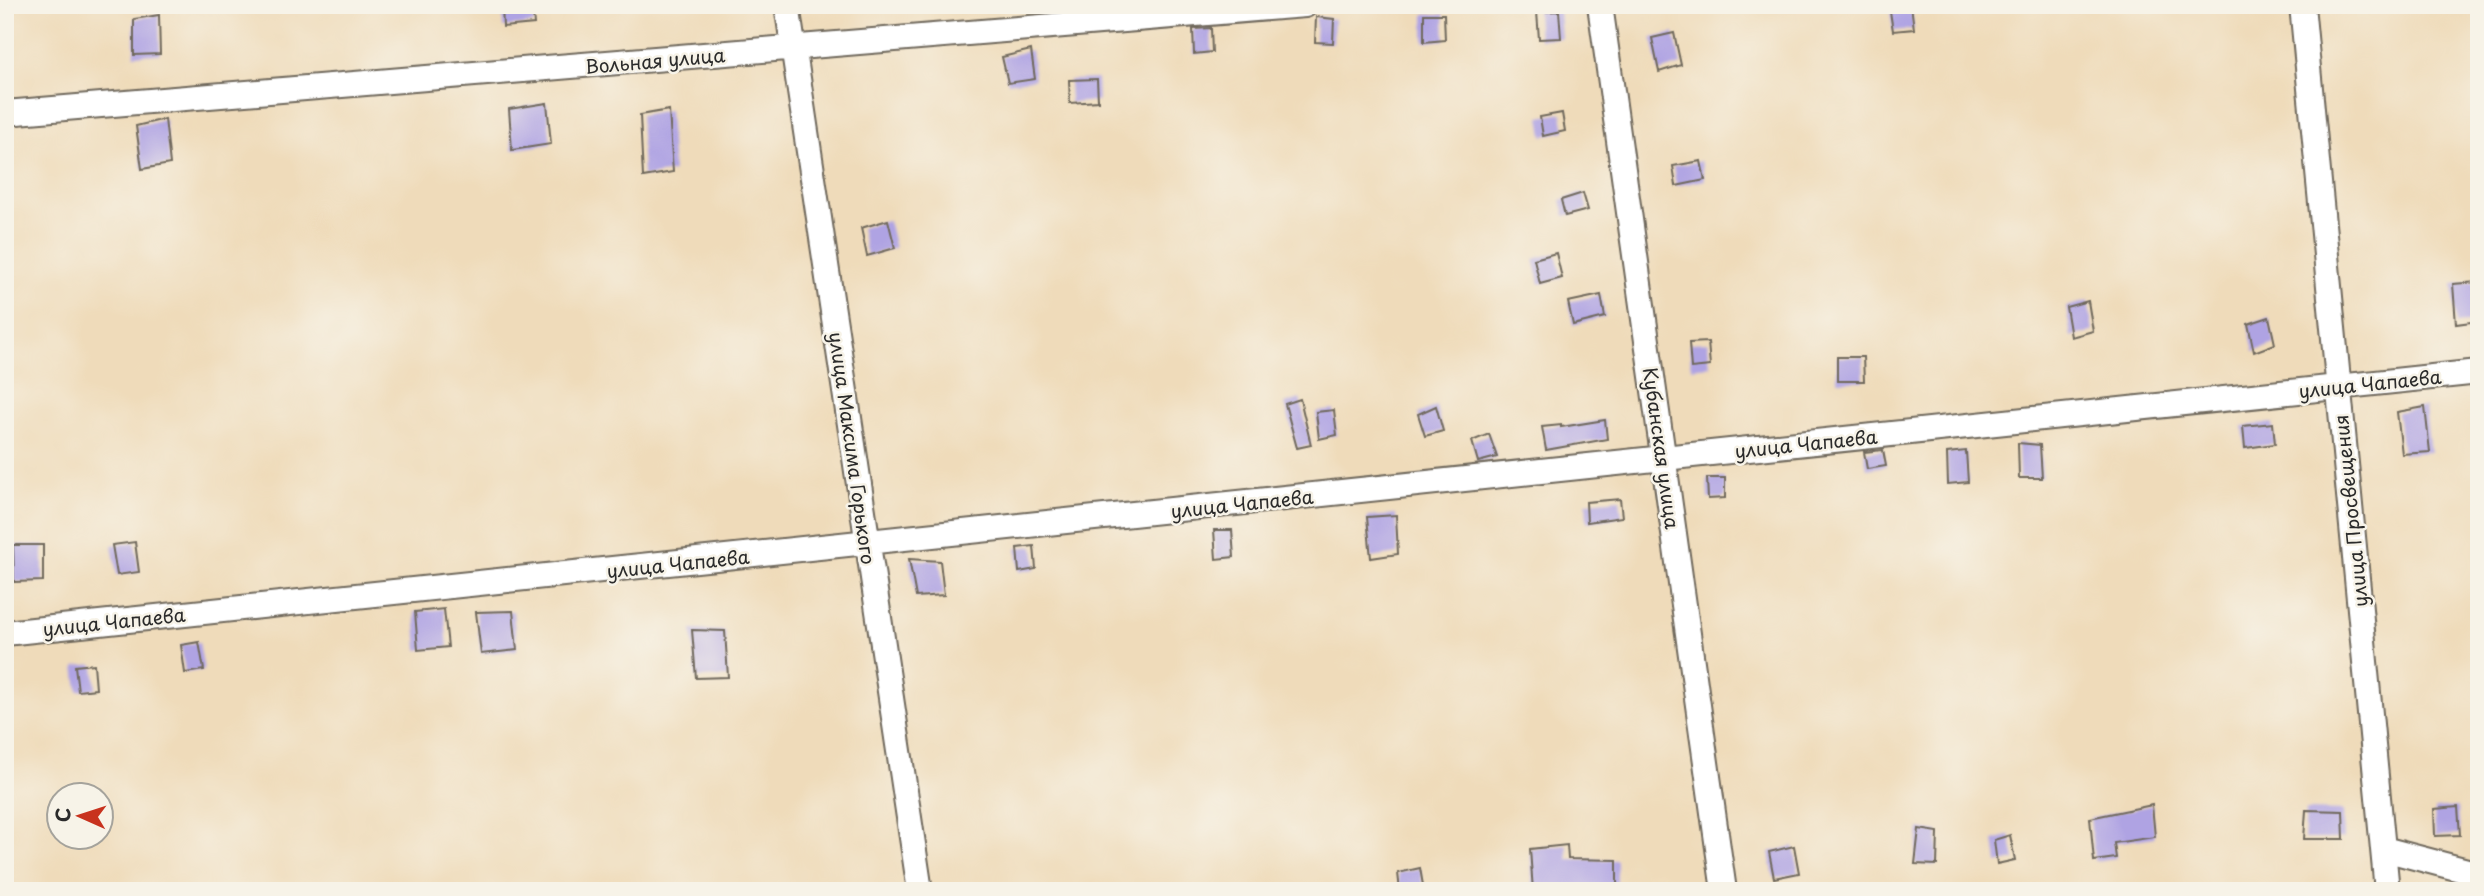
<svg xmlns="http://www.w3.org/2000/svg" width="2484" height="896" font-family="'Playpen Sans',sans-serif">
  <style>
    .building { fill: #afa3e3 }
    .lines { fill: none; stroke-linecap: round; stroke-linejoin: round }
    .street-casing { stroke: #70695d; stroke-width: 28 }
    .street { stroke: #fff; stroke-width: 24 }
    .labels { text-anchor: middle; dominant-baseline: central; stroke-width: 5; stroke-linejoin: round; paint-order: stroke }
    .street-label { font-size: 19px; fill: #2b2b2b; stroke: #f7f3e8 }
  </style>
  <rect width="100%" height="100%" fill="#f7f3e8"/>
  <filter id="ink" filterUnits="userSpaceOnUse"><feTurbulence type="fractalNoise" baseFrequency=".0143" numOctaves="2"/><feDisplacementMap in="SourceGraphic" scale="14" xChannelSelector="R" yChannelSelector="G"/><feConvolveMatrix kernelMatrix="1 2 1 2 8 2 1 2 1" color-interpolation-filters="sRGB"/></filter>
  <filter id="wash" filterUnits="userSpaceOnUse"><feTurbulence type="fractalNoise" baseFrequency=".00686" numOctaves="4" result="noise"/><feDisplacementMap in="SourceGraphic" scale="28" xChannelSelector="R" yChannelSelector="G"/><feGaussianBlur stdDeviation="1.57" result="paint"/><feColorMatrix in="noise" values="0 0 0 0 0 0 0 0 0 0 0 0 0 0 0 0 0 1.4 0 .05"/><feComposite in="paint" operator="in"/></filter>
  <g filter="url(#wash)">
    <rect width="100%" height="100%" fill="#efdbba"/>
    <g id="blocks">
      <path class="building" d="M502 5H532L534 24 503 27Z
        M1889 5H1911L1914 29 1893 31Z
        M1559 11 1561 38 1539 39 1537 12Z
        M1424 14H1444L1445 40 1424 42Z
        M159 15 160 54 134 55V19Z
        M1316 17 1334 19 1333 43 1315 42Z
        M1211 28 1212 52 1194 54 1193 29Z
        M1674 33 1681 65 1659 72 1652 38Z
        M1031 50 1035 79 1008 83 1002 57Z
        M1097 79 1098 101 1070 103 1069 80Z
        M547 103 551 144 512 150 509 109Z
        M669 110 673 172 643 177 640 115Z
        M1562 113 1565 131 1543 136 1540 117Z
        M165 119 170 164 142 169 136 126Z
        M1701 161 1705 180 1676 186 1673 166Z
        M1583 193 1588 210 1565 216 1561 200Z
        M888 220 895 248 867 256 861 228Z
        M1556 253 1562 278 1540 284 1534 259Z
        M2477 282 2479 321 2456 324 2453 284Z
        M1601 295 1605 317 1573 325 1568 302Z
        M2088 301 2093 331 2071 337 2066 307Z
        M2269 317 2275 344 2254 352 2248 324Z
        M1708 342 1710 366 1691 368 1689 343Z
        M1837 357H1863L1864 381H1837Z
        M1300 399 1311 445 1297 448 1285 404Z
        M1436 406 1443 431 1425 436 1418 414Z
        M2425 407 2430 452 2402 454 2397 412Z
        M1334 410 1337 435 1319 439 1316 412Z
        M1605 420 1607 439 1546 450 1542 427 1561 425V427Z
        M2273 423 2275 444 2245 448 2243 426Z
        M1489 434 1497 457 1478 462 1472 441Z
        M2018 443 2040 445 2042 478H2019Z
        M1883 450 1886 466 1867 469 1864 452Z
        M1966 451 1968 482 1948 484 1947 453Z
        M1707 478H1725V498L1708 499Z
        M1620 499 1622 517 1587 522 1586 502Z
        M1396 515 1398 554 1371 558 1367 517Z
        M1214 530H1232L1234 557 1216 559Z
        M135 542 139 572 117 575 112 545Z
        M13 545H43V581L14 582Z
        M1034 546 1036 569 1019 572 1017 548Z
        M909 559 940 561 944 595 916 597Z
        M444 609 448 647 418 650 415 612Z
        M513 611 517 650 481 654 476 612Z
        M692 630 725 631 728 677 696 678Z
        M199 642 204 670 185 673 181 645Z
        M94 664 96 689 78 691 75 666Z
        M2152 805 2155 837 2114 843 2116 858 2094 861 2090 818Z
        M2458 807 2460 835 2435 836 2434 809Z
        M2306 810 2343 811 2344 839H2304Z
        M1919 829 1938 832 1937 865 1915 864Z
        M2010 835 2015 860 1997 864 1994 840Z
        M1567 845 1568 859 1617 860V891H1533L1530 849Z
        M1794 846 1799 873 1774 878 1769 852Z
        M1420 868 1424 891H1400L1398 873Z"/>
    </g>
  </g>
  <g filter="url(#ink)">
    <use href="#blocks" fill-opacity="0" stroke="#70695d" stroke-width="2"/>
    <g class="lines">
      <defs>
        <path id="street" d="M787 5 920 891
          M1600 5 1724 891
          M2302 5 2387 891
          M5 113 1305 5
          M5 633 2479 372
          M2384 849 2479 874"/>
      </defs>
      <use href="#street" class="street-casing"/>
      <use href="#street" class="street"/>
    </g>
  </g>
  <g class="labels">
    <g class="street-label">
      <text transform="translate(655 60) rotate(-5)">Вольная улица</text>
      <text transform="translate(2370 383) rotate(-6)">улица Чапаева</text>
      <text transform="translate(1806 443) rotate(-6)">улица Чапаева</text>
      <text transform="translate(853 448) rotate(82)">улица Максима Горького</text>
      <text transform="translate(1662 448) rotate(82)">Кубанская улица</text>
      <text transform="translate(1242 503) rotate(-6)">улица Чапаева</text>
      <text transform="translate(2350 511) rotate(-96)">улица Просвещения</text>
      <text transform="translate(678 563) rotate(-6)">улица Чапаева</text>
      <text transform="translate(114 621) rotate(-6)">улица Чапаева</text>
    </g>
  </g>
  <rect width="2484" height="896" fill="none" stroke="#f7f3e8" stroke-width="28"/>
  <g transform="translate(80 816) rotate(273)"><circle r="33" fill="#f7f3e8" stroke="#a5a39c" stroke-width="2"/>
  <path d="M0-5L12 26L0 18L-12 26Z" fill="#c8321e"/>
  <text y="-10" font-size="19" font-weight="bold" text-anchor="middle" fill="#2b2b2b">С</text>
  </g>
</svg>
